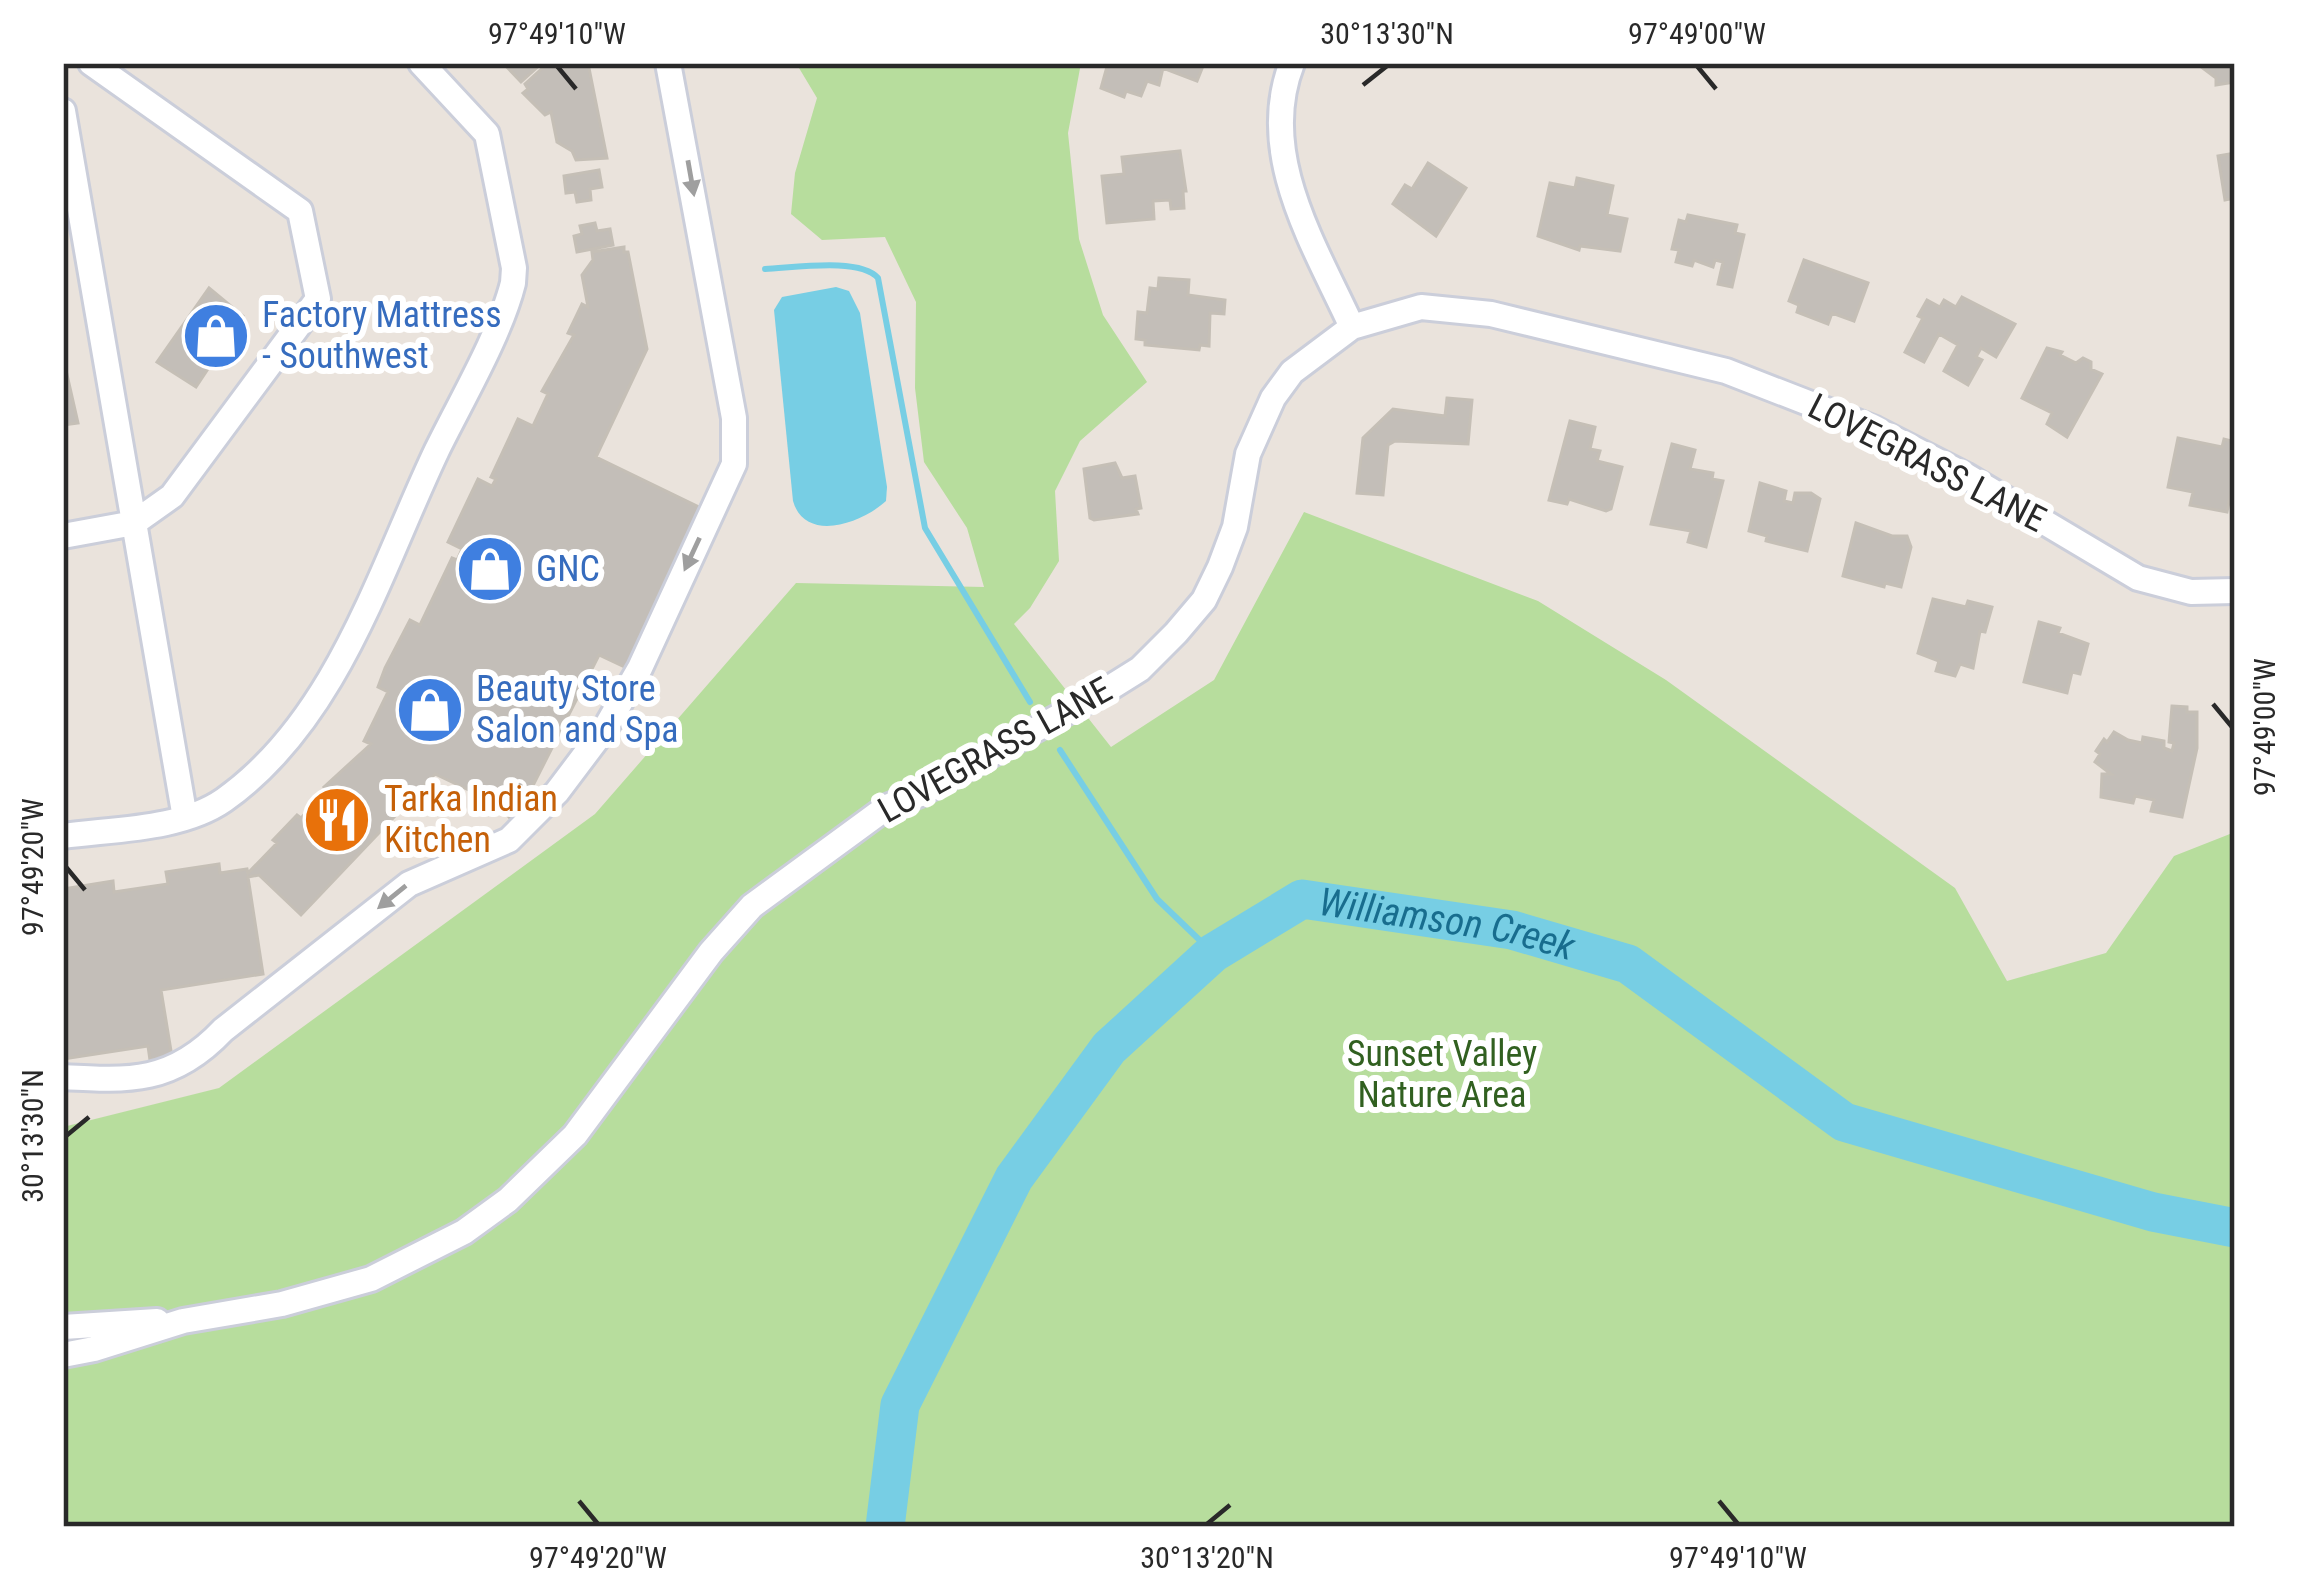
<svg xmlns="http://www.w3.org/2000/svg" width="2298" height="1590" font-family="'Roboto Condensed',sans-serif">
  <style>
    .green { fill: #b7dd9d }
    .water { fill: #77cee4 }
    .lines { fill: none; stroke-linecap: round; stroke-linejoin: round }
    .stream { stroke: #77cee4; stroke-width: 6 }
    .river { stroke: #77cee4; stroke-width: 39 }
    .building { fill: #c3beb8; stroke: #c5bfb6; stroke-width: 3 }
    .minor-casing { stroke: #cbceda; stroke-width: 30 }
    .minor { stroke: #fff; stroke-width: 24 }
    .oneway { fill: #9f9f9f }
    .ticks { fill: none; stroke: #292929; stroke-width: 4.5 }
    .labels { text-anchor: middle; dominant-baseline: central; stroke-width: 12; stroke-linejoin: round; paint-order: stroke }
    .shop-label { font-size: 36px; fill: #366cbe; stroke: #fff; text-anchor: start }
    .street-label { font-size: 36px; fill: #292929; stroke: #fff }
    .food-label { font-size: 36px; fill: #c56008; stroke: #fff; text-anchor: start }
    .park-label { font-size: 36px; fill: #316020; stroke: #fff }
    .water-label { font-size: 39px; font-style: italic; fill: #186d8e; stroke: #fff }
    .neatline { fill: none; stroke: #292929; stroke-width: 4.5 }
    .ticks-label { font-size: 30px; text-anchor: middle; fill: #292929 }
  </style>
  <rect width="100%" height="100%" fill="#eae3dc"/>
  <path class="green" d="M796 63H1081L1068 133 1079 239 1103 315 1147 382 1080 441 1055 491 1059 561 1030 608 1014 624 1111 747 1214 680 1304 512 1538 601 1666 680 1955 888 2007 981 2106 953 2174 856 2235 832V1527H63V1127L219 1088 595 814 796 583 984 587 967 528 924 462 915 388 916 302 885 237 822 240 791 214 795 173 817 98Z"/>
  <path class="water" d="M836 287 849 291 860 313 887 487 886 501C861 524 805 543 793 501L774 310 782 297Z"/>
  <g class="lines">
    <path class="stream" d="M765 269C793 268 860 257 878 278L925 528 1030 702
      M1060 750 1157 899 1213 953"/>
    <path class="river" id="s1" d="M885 1527 900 1405 1014 1178 1109 1048 1213 953 1302 899 1512 930 1628 964 1844 1122 2153 1212 2235 1228"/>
  </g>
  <path class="building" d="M503 63H542L521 82Z
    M548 63H588L607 158 576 160 572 151 557 142 551 112 545 115 523 93 528 89 525 84Z
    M1108 63H1202L1203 66 1197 81 1163 68 1159 85 1147 81 1141 96 1126 91 1124 97 1101 88Z
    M2196 63H2235V82L2216 85V78Z
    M1180 151 1186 191H1183L1184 208 1171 209 1170 200 1153 201 1154 219 1107 223 1102 176 1124 174 1122 157Z
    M2235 153V198L2225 200 2218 156Z
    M1428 163 1466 188 1436 236 1393 204 1405 185 1412 189Z
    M599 170 602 187 590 189 591 200 577 202 575 192 566 193 564 176Z
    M1577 178 1613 186 1607 215 1627 219 1620 251 1580 246 1579 250 1538 236 1550 183 1575 188Z
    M1688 215 1737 225 1735 233 1744 235 1732 287 1718 284 1723 262 1715 260 1713 267 1694 260 1692 266 1676 262 1679 250 1672 249 1679 220 1686 222Z
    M595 223 597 231 610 229 613 245 577 252 574 236 582 234 580 226Z
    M624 247V252H628L647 349 596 457 705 510 629 669 599 655 514 823 498 804 435 774 301 915 259 875 248 877 263 974 161 990 172 1057 150 1060 148 1046 63 1059V889L113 881 114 892 168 884 166 872 219 864 220 873 247 869 248 873 277 843 273 840 297 815 301 818 327 790 324 787 371 744 364 741 388 692 378 687 385 668 410 620 420 625 452 558 457 560 462 549 448 542 478 479 492 486 496 479 491 477 518 419 533 426 548 394 542 391 574 335 568 333 582 304 588 307 582 275 593 260 592 252Z
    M1804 260 1868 283 1854 321 1832 313 1828 324 1797 312 1799 305 1789 301Z
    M1159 278 1189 280 1188 295 1225 300 1224 314 1210 313 1209 346 1200 345 1199 350 1145 345V340L1136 339 1138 312 1147 313 1150 288 1158 289Z
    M209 288 243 316 196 387 157 362Z
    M1962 297 2015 324 1996 357 1981 348 1976 357 1982 360 1968 385 1944 371 1958 345 1939 334 1924 362 1905 352 1923 318 1918 316 1927 300 1940 307 1944 300 1956 307Z
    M2047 348 2062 352 2060 355 2076 363 2083 358 2091 362V369L2102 374 2067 437 2047 424 2052 413 2022 398Z
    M63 357 78 423 63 425Z
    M1447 398 1472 400 1468 444 1395 441 1388 445 1383 495 1357 493 1363 438 1393 409 1445 416Z
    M1570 421 1595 427 1590 449 1600 451 1597 461 1622 467 1611 509 1606 511 1569 499 1567 504 1549 500Z
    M2178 438 2222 447 2224 439 2235 442V473L2227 512 2190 505 2193 492 2168 487Z
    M1672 444 1695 450 1690 469 1713 473 1712 479 1723 481 1706 547 1688 542 1691 531 1651 524Z
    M1115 463 1122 478 1135 476 1141 508 1136 509 1138 514 1094 520 1090 518 1084 469Z
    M1760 483 1786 491 1784 501 1793 503 1795 493H1811L1820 499 1807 551 1766 541 1767 536 1749 531Z
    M1856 523 1892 536H1907L1911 547 1901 587 1885 583 1884 587 1843 576Z
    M1933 599 1966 607 1968 601 1992 607 1985 632 1980 631 1973 668 1960 664 1955 676 1936 671 1939 661 1918 653Z
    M2039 622 2060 628 2058 633 2088 644 2080 674 2072 672 2067 693 2024 682Z
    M2172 706 2187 707V712H2197V748L2182 817 2151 811 2154 800 2135 796 2133 803 2101 797 2102 774H2111L2095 762 2100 754 2096 751 2104 739 2107 742 2114 732 2128 740 2142 743 2143 737 2164 741V748L2172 751 2174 743 2169 742Z"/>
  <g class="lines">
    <defs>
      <path id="minor" d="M1292 63C1256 154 1315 246 1352 327
        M63 111 185 818
        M63 536 134 523 172 496 318 299 300 211 91 63
        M63 836C113 829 181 830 224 800 337 720 380 570 437 450 461 401 500 335 513 283L514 268 487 134 421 63
        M63 1077C130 1081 173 1083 223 1030L409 884 509 840 557 792 606 727 640 668 734 464V418L668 63
        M63 1327 157 1321
        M63 1355 94 1349 183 1321 282 1304 371 1279 464 1232 508 1200 575 1135 711 952 752 906 887 807 920 794 1108 689 1140 669 1176 633 1204 600 1220 567 1235 527 1248 454 1273 398 1292 372 1352 327 1421 307 1491 314 1726 371 1875 429 1965 475 2138 578 2191 592 2235 591"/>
    </defs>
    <use href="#minor" class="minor-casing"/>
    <use href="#minor" class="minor"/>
  </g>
  <defs><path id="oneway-solid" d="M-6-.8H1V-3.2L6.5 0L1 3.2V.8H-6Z" transform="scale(3)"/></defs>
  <g class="oneway">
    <use href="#oneway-solid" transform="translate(691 178) rotate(80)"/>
    <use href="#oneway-solid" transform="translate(692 554) rotate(115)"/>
    <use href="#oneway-solid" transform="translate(392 897) rotate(141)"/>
  </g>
  <path class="ticks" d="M557 66 576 89M1697 66 1716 89M1363 85 1387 66M2213 704 2232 727M66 867 85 890M66 1136 89 1117M579 1501 598 1524M1719 1501 1738 1524M1207 1524 1230 1505"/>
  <defs>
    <symbol id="shop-disc" viewBox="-11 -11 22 22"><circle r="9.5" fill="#3f7fe0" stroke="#fff"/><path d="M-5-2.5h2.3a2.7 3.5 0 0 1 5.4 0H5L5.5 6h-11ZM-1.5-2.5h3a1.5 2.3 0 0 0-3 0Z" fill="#fff"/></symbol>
    <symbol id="restaurant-disc" viewBox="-11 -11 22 22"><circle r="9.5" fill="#e8710a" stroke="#fff"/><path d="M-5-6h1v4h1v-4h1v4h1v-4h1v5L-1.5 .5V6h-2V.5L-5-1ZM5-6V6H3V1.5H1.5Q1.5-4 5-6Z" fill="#fff"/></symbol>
  </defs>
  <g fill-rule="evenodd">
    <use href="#shop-disc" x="178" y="298" width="76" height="76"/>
    <use href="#shop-disc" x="452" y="531" width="76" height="76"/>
    <use href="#shop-disc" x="392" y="672" width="76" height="76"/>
    <use href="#restaurant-disc" x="299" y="782" width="76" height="76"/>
  </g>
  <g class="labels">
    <g class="shop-label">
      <text x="262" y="315">Factory Mattress<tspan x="262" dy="41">- Southwest</tspan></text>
      <text x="536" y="569">GNC</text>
      <text x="476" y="689">Beauty Store<tspan x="476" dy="41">Salon and Spa</tspan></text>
    </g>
    <g class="street-label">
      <text transform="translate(1927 463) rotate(27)">LOVEGRASS LANE</text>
      <text transform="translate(995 750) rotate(-29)">LOVEGRASS LANE</text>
    </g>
    <g class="food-label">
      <text x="384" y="799">Tarka Indian<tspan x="384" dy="41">Kitchen</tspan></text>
    </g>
    <g class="park-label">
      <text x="1442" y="1054">Sunset Valley<tspan x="1442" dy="41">Nature Area</tspan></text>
    </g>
    <g class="water-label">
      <text stroke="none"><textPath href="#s1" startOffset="930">Williamson Creek</textPath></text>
    </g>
  </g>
  <rect width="2298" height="1590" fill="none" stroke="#ffffff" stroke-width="132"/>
  <rect x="66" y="66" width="2166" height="1458" class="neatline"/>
  <g class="ticks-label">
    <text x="557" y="44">97°49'10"W</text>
    <text x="1387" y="44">30°13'30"N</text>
    <text x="1697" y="44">97°49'00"W</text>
    <text transform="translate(2265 727) rotate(-90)" y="10">97°49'00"W</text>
    <text transform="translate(33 867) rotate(-90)" y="10">97°49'20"W</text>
    <text transform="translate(33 1136) rotate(-90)" y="10">30°13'30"N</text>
    <text x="598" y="1568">97°49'20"W</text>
    <text x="1207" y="1568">30°13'20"N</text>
    <text x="1738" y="1568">97°49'10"W</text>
  </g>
</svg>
